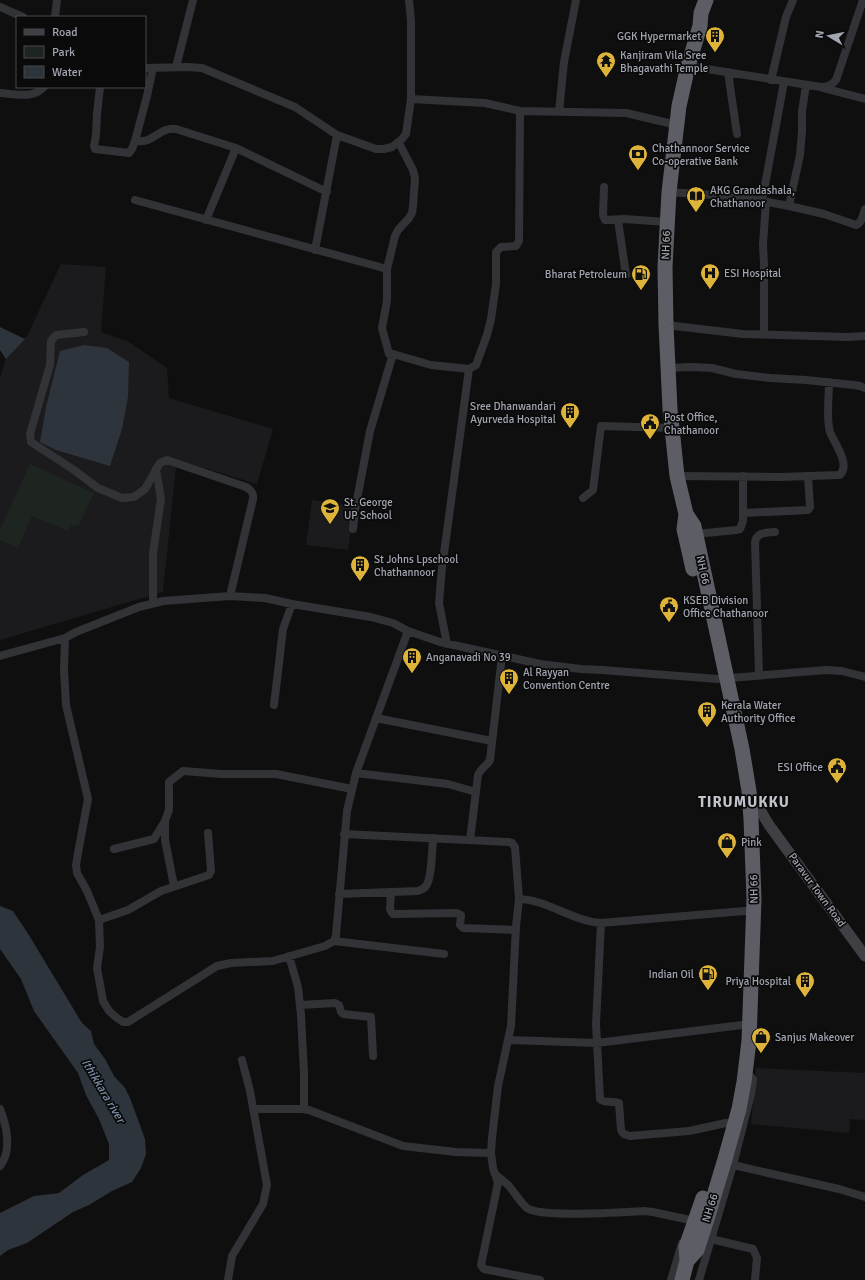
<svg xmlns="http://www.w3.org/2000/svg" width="865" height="1280" font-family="Signika,sans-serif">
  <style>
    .built { fill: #1b1b1d }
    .green { fill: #1e241f }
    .water { fill: #2e343b }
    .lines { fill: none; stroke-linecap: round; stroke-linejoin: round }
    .street { stroke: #323337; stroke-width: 8 }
    .secondary { stroke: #3f3f44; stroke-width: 11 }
    .highway { stroke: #5d5e65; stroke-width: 15 }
    .labels { text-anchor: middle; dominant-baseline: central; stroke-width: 3.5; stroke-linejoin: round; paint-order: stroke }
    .poi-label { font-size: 11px; fill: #a1a5b0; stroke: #0a0a0b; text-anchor: start }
    .street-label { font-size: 11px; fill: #a1a5b0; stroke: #0a0a0b }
    .water-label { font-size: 12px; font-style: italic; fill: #7b8fa8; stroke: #0a0a0b }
    .district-label { font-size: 15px; font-weight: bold; letter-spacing: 1px; fill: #c2c4cc; stroke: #0a0a0b }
  </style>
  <rect width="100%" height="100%" fill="#0f0f10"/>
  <path class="built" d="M61 264 106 267 101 332 129 342 167 368 169 398 273 429 257 484 181 461 176 467 163 592 0 640V378L7 355 27 336Z
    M312 500 354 506 348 550 306 545Z
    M756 1068 865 1073V1120L850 1119 849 1133 751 1124Z"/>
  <path class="green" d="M30 464 94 493 79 525 71 526 68 531 32 516 18 548 0 540V530Z"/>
  <path class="water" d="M0 327 25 339 6 359 0 350Z
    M84 345 107 348 129 362 128 397 122 429 110 466 56 450 40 442 46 407 60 351Z
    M0 906 13 911 27 932 82 1023 91 1031 94 1044 105 1059 114 1076 125 1088 130 1098 145 1139 146 1154 141 1168 132 1182 112 1191 89 1205 73 1212 27 1243 8 1250 0 1256V1213L34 1196 59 1193 83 1175 109 1160V1144L99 1119 86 1095 78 1073 34 1011 21 979 0 949Z"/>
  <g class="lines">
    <path class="street" d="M0 7 23 17
      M55 17 57 0
      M688 66 821 87C827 87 832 85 836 80L863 0
      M176 67 193 0
      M145 68 187 67 202 68 295 107 337 135 376 149H384L392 147 402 139 406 134 411 99V20L409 0
      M728 72 737 134
      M771 80 786 17 793 0
      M100 87 97 114 96 135 94 146 95 149 129 153 132 149 135 141C155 144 158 127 176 129L236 148 327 192
      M823 88 865 99
      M0 93C14 94 34 99 44 87
      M411 99 485 103 520 111 626 113 677 125
      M559 112 564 62 576 0
      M135 141 147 96 153 68
      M604 187 603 215 605 220 624 219 667 222
      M669 192 742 197 789 206 824 214 856 225C862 223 863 215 865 209
      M135 200 387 269
      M762 201 784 82
      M789 206 800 155 802 131V112L806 85
      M206 220 236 148
      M618 220 626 275
      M315 250 337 135
      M666 325 743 334 848 337 865 336
      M84 332 56 335 51 341 50 365 30 434 31 442 74 470 98 488 122 498 134 497 145 489 160 463 167 460 246 487C251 490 254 493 253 499L230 596
      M764 334V264L763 244 766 202
      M393 354 431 365 469 369
      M668 368 691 367 712 368 736 374 770 378 806 380 854 385 860 386 865 388
      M677 476 780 477 840 475C851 464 834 443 830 432 826 420 829 396 829 382
      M583 498 593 490 601 426 672 428
      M743 513 808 510 810 507 808 476
      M353 529 355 510 370 431 393 354H389L382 328 387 301V269L395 236 398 230 409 218 412 213 413 206 415 178 413 170 399 143
      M696 534 736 530 740 529 743 521V476
      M153 603V553L161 499 156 469
      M65 638 76 632 139 607 163 601 230 596 265 598 292 604 371 617 393 623 408 631 440 642 540 664 581 669 602 670 718 679 826 670 842 671 865 677
      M447 644 439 603 442 568 469 369 476 365 487 335 491 319 496 284V252L501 247 516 246 519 241 520 111
      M0 656 65 638 64 670 66 705 88 799 78 853 76 865 77 873 87 891 99 920 100 947 97 968 103 1001 109 1011 117 1018 123 1022H128L217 966 231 963 273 961 325 946 334 941 336 935 347 811 356 773 408 631
      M759 675 755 542C757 532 766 533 775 532
      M274 705 283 629 292 604
      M376 718 492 741
      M356 773 448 784 476 792
      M165 822V840L174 886
      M344 834 508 842 512 843 515 847 519 899 516 926 511 1026 498 1086 492 1138 491 1153 493 1168 498 1183 481 1265 484 1269 540 1280
      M470 840 478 775C481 768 487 766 490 760L502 656
      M114 849 154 839 165 821 169 810V782L183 771 221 774H276L352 789
      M391 892 390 909 392 913 393 914 457 913 461 915 460 925 463 928 516 930
      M339 894 418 891C421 890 424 889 426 886 432 878 432 849 433 838
      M519 899C548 900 572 921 601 923L745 911
      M99 920 128 910 161 891 209 875 211 871 208 833
      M601 923 596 1024 600 1099C605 1104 612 1100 619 1103L621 1130C623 1135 626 1135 630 1136L689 1131 726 1123
      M334 941 444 954
      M289 956 298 987 301 1015 304 1073V1109
      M300 1005 335 1003 339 1005 341 1012 343 1014 371 1017 373 1056
      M509 1040 597 1043 742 1025
      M0 1109C7 1126 12 1151 0 1166
      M253 1109H302L309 1110 403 1146 456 1152 491 1153
      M733 1165 839 1189 865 1197
      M495 1174C500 1178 505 1182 509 1186 515 1193 520 1202 527 1208 540 1218 624 1212 644 1211L653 1212 690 1220
      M711 1239 753 1249 757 1258 755 1280
      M228 1280 232 1256 263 1204 267 1185 250 1091 242 1060
      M671 1280 682 1243
      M699 1280 733 1165 751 1094 753 1079 750 1076 746 1074"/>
    <path class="secondary" d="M750 793 769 825 865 956"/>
    <path class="highway" d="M686 514 684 529 693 569
      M687 1261 697 1250 707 1219 725 1159 739 1109 744 1082 749 1041 754 899 751 819 749 791 742 749 694 526 686 514 677 476 670 409 666 325 665 267 669 192 679 106 688 66 700 26 701 13 706 0
      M682 1280 687 1261 686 1247 703 1198"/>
  </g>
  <defs>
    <symbol id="building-pin" viewBox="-11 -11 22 30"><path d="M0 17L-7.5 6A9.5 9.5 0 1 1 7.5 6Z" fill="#deb339" stroke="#0a0a0b"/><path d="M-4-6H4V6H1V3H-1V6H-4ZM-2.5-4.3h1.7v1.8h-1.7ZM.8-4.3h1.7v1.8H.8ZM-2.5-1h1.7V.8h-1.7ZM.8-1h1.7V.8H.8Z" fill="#111"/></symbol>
    <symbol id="temple-pin" viewBox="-11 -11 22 30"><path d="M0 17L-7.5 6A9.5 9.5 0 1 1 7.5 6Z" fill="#deb339" stroke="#0a0a0b"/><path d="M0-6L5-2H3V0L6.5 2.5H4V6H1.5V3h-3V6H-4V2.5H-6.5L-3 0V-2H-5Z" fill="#111"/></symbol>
    <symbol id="bank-pin" viewBox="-11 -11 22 30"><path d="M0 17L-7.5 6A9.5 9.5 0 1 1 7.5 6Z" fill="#deb339" stroke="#0a0a0b"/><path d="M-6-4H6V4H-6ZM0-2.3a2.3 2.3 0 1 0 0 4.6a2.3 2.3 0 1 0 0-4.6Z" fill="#111"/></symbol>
    <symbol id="library-pin" viewBox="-11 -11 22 30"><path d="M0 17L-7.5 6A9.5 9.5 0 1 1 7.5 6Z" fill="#deb339" stroke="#0a0a0b"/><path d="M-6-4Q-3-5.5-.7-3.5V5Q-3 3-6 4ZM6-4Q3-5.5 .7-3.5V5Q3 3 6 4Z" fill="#111"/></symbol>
    <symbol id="hospital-pin" viewBox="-11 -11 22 30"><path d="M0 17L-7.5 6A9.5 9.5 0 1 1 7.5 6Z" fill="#deb339" stroke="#0a0a0b"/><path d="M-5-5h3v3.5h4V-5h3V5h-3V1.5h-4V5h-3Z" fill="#111"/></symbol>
    <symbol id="fuel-pin" viewBox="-11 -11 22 30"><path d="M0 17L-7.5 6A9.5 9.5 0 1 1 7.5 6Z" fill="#deb339" stroke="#0a0a0b"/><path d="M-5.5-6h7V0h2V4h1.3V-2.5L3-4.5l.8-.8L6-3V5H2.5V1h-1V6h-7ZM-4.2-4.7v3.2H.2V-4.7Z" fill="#111"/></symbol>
    <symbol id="civic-pin" viewBox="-11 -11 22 30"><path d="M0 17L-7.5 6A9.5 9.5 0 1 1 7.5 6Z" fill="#deb339" stroke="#0a0a0b"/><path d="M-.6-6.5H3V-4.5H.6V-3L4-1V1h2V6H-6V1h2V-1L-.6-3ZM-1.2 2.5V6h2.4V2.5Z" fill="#111"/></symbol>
    <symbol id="school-pin" viewBox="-11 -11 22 30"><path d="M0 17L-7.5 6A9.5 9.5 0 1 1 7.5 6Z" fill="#deb339" stroke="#0a0a0b"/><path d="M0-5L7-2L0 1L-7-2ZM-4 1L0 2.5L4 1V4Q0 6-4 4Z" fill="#111"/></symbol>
    <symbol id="shop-pin" viewBox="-11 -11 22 30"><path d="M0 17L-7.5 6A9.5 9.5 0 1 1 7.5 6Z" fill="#deb339" stroke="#0a0a0b"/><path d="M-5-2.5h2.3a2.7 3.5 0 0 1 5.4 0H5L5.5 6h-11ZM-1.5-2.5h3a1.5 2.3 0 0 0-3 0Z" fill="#111"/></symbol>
  </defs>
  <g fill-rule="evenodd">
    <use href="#building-pin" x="704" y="25" width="22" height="30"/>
    <use href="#temple-pin" x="595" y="50" width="22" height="30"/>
    <use href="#bank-pin" x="627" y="143" width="22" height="30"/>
    <use href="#library-pin" x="685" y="185" width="22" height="30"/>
    <use href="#hospital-pin" x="699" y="262" width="22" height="30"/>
    <use href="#fuel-pin" x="630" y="263" width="22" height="30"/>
    <use href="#building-pin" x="559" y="401" width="22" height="30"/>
    <use href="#civic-pin" x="639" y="412" width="22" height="30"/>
    <use href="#school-pin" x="319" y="497" width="22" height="30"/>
    <use href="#building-pin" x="349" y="554" width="22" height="30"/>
    <use href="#civic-pin" x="658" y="595" width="22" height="30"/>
    <use href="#building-pin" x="401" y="646" width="22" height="30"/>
    <use href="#building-pin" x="498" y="667" width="22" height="30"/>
    <use href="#building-pin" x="696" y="700" width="22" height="30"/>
    <use href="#civic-pin" x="826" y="756" width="22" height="30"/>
    <use href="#shop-pin" x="716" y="831" width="22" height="30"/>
    <use href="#fuel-pin" x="697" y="963" width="22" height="30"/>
    <use href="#building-pin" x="794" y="970" width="22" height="30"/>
    <use href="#shop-pin" x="750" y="1026" width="22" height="30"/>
  </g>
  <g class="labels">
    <g class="poi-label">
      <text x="701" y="36" text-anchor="end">GGK Hypermarket</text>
      <text x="620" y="55">Kanjiram Vila Sree<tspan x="620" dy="13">Bhagavathi Temple</tspan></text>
      <text x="652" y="148">Chathannoor Service<tspan x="652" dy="13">Co-operative Bank</tspan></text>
      <text x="710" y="190">AKG Grandashala,<tspan x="710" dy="13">Chathanoor</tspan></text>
      <text x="724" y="273">ESI Hospital</text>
      <text x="627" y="274" text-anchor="end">Bharat Petroleum</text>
      <text x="556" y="406" text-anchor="end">Sree Dhanwandari<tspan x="556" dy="13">Ayurveda Hospital</tspan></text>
      <text x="664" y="417">Post Office,<tspan x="664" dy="13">Chathanoor</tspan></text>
      <text x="344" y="502">St. George<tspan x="344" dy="13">UP School</tspan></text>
      <text x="374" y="559">St Johns Lpschool<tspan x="374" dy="13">Chathannoor</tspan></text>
      <text x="683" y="600">KSEB Division<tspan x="683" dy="13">Office Chathanoor</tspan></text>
      <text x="426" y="657">Anganavadi No 39</text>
      <text x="523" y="672">Al Rayyan<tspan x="523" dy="13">Convention Centre</tspan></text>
      <text x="721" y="705">Kerala Water<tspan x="721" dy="13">Authority Office</tspan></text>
      <text x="823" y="767" text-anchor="end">ESI Office</text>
      <text x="741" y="842">Pink</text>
      <text x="694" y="974" text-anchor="end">Indian Oil</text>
      <text x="791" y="981" text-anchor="end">Priya Hospital</text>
      <text x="775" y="1037">Sanjus Makeover</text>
    </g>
    <g class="street-label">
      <text transform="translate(666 245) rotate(-88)">NH 66</text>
      <text transform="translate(703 570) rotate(78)">NH 66</text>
      <text transform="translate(754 889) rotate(-91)">NH 66</text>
      <text transform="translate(817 890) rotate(54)">Paravur Town Road</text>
      <text transform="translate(710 1208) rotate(-73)">NH 66</text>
    </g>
    <g class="water-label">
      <text transform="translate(103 1091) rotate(59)">Ithikkara river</text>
    </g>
    <g class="district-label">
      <text x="744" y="802">TIRUMUKKU</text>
    </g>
  </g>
  <rect x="16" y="16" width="130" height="72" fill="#0a0a0b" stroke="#46484d"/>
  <rect x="24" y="29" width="20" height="6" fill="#3f3f44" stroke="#46484d"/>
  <text x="52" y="36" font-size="12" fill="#a1a5b0">Road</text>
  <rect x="24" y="46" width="20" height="12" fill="#1e241f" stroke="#46484d"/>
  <text x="52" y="56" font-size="12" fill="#a1a5b0">Park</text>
  <rect x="24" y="66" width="20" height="12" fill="#2e343b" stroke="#46484d"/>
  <text x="52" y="76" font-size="12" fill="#a1a5b0">Water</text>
  <g transform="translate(829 36) rotate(280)" stroke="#0a0a0b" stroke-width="3" paint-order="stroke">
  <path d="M0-3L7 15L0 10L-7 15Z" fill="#a1a5b0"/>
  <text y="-6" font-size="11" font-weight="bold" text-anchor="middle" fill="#a1a5b0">N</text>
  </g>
</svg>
